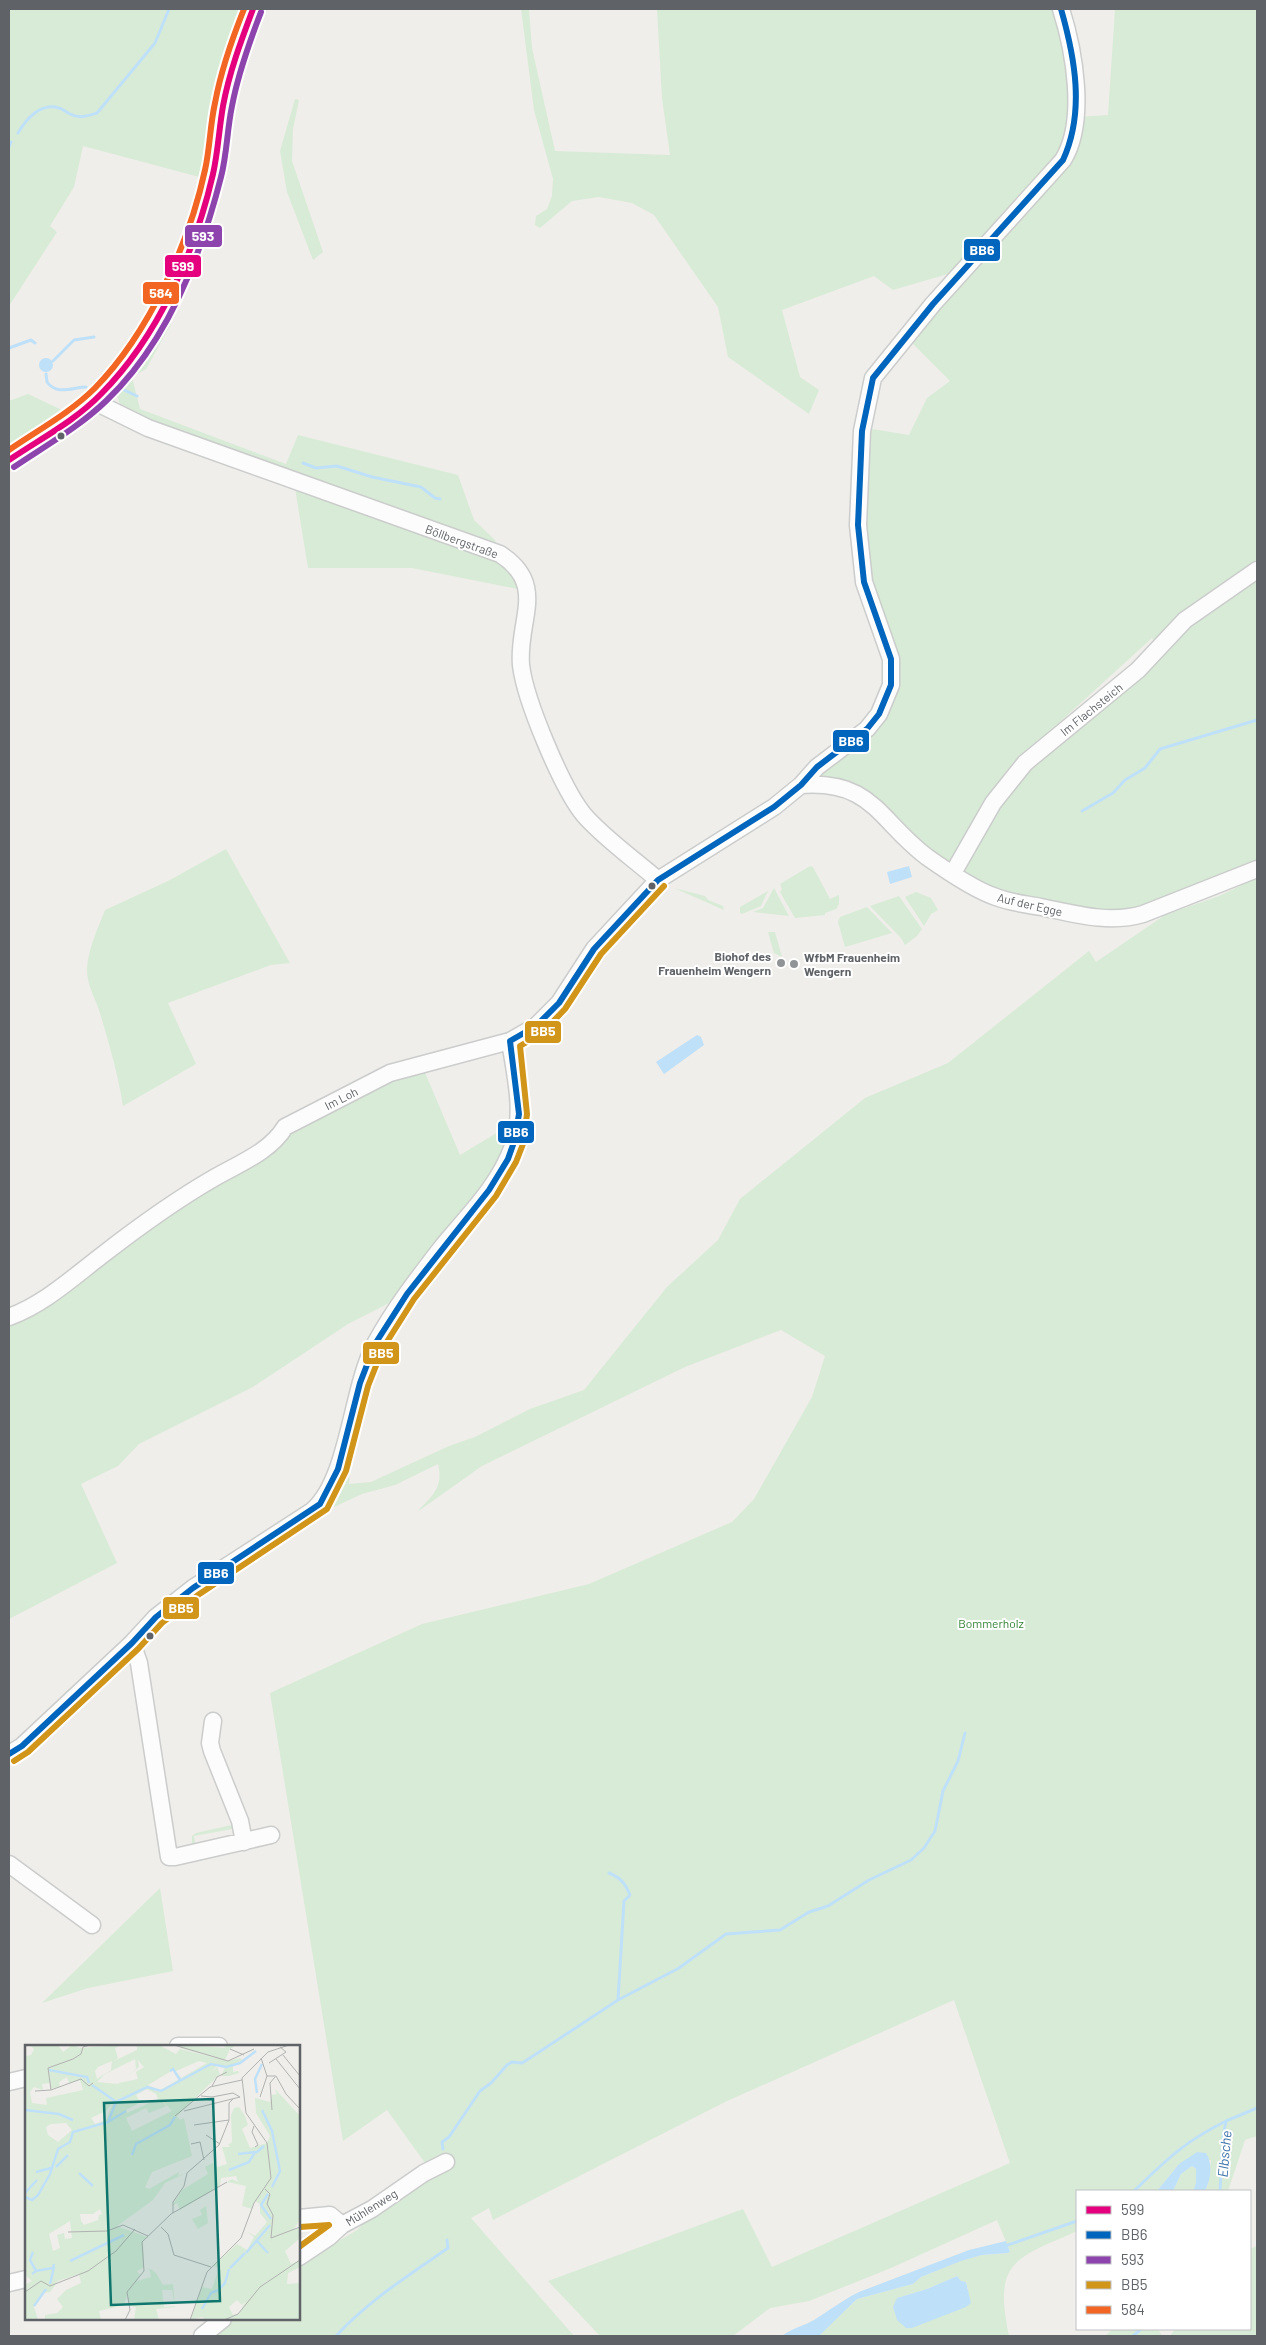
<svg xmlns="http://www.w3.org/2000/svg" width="1266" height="2345" font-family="Barlow,sans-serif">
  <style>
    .green { fill: #d8ebd6; fill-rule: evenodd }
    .water { fill: #bfe0f9 }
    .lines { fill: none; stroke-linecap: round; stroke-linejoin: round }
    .stream { stroke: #bfe0f9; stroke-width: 3 }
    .minor-casing { stroke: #cbcccc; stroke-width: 19 }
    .major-casing { stroke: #d7ceb8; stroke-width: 22 }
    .minor { stroke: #fdfcfc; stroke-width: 16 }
    .major { stroke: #f4f2e9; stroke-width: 20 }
    .bus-1-casing { stroke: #fff; stroke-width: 10 }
    .bus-2-casing { stroke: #fff; stroke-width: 10 }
    .bus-3-casing { stroke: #fff; stroke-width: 10 }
    .bus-4-casing { stroke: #fff; stroke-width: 10 }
    .bus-5-casing { stroke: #fff; stroke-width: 10 }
    .bus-1 { stroke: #e5007d; stroke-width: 6 }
    .bus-2 { stroke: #0065bd; stroke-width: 6 }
    .bus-3 { stroke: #8e44ad; stroke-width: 6 }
    .bus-4 { stroke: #d1951a; stroke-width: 6 }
    .bus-5 { stroke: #f26522; stroke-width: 6 }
    .bus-dot { fill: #5f6368; stroke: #fff; stroke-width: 2 }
    .poi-dot { fill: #919496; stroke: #fff; stroke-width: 2 }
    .labels { text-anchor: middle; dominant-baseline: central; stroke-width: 4; stroke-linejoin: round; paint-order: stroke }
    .street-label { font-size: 12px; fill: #5f6368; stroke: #fff }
    .poi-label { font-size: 12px; font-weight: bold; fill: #5f6368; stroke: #fff; text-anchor: end }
    .park-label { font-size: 12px; fill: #348238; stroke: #fff }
    .water-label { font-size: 14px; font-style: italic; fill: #4174aa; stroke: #fff }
    .inset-river { fill: none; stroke: #bfe0f9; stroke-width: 2.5 }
    .inset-road { fill: none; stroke: #b1b2b2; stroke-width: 1 }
    .view { fill: #0f766e; fill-opacity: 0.15; stroke: #0f766e; stroke-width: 2.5 }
    .inset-edge { fill: none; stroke: #5f6368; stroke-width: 2.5 }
    .line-badge { stroke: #fff; stroke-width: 2 }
    .badge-label { font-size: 14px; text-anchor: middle; font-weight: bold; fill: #fff }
  </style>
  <rect width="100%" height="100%" fill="#efeeea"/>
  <path class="green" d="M9 9H248L207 179 83 146 74 187 50 226 57 232 9 306Z
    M521 9H529L532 48 555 151 670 155 662 98 657 9H1057L1070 54 1069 143 958 271 893 290 874 276 782 310 800 377 819 390 809 414 728 357 718 307 654 215 632 203 599 197 572 201 540 228 535 225 536 216 547 209 552 196 553 179 534 110Z
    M1115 9H1257V865L1138 909 1095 915 996 894 957 872 985 823 1037 755 1164 656 1152 638 1006 771 956 860 949 863 941 861 849 783 833 778 819 777 821 769 867 735 895 674 862 556 866 428 909 435 927 398 950 381 909 340 1030 202 1078 117 1108 115Z
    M295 99 299 100 293 129 292 161 323 252 313 260 287 192 280 151Z
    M168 316 171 324 146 369 132 377 140 409 286 464 298 435 458 475 474 520 496 541 491 546 122 410 117 396 118 386Z
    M28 394 68 413 9 451V401Z
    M295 488 496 560 501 559 523 590 412 568H308Z
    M226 849 290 963 271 965 168 1003 196 1064 123 1106C118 1074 109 1044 100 1013 95 997 87 986 87 969 88 949 98 928 105 910L168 881Z
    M810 866 813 867 830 899 839 895V904L836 909 825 913V915L795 918 780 892 782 889 780 884Z
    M1257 878V2136L1245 2140 1228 2191H1205L1208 2185 1211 2160 1179 2164 1157 2191H1077V2231C1015 2259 993 2260 1009 2336H819L857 2299 913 2284 921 2277 960 2261 982 2255 1008 2253 1010 2251 997 2220 891 2268 809 2301 770 2308 733 2336H600L548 2281 743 2209 772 2267 1010 2163 954 2000 727 2101 493 2220 489 2208 471 2218 574 2336H213L234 2319H299V2265L357 2230 425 2163 387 2110 343 2141 270 1693 422 1624 589 1584 732 1522 754 1499 812 1397 825 1356 781 1330 685 1367 482 1466 417 1512C432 1496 444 1487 438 1464L395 1485 362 1494 319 1514 352 1444 349 1484 371 1482 449 1446 475 1437 530 1409 584 1390 667 1287 718 1240 740 1199 865 1098 948 1063 1089 951 1096 962 1165 915 1219 896ZM957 2276 961 2281 966 2282 968 2289 897 2298 927 2289Z
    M674 888 705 896 708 900 723 906 724 910Z
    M774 888 789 916 753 912 763 908Z
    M768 891 761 906 742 914 740 913V907Z
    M916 892 931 898 938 910 931 914 924 926 905 897Z
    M899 896 922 929 917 936 905 945 901 938 870 906Z
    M867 907 892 933 845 947 838 922 840 917Z
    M768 932H775L782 957 774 953Z
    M423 1068 460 1155 515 1122 500 1169 397 1299 348 1324 253 1387 139 1444 118 1466 81 1484 117 1563 9 1619V1321L293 1128Z
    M232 1825 236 1826 234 1839 232 1829 194 1836 196 1847 192 1846V1836L196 1833Z
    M160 1888 173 1971 88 1988 42 2003Z
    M1192 2166 1196 2169V2183L1193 2191H1173L1181 2174Z
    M1257 2246V2336H1170L1175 2329H1250V2249Z
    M1113 2329H1158L1162 2336H1105Z"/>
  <path class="water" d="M39 365a7 7 0 1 1 14 0a7 7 0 1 1-14 0Z
    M909 866 912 877 890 884 887 872Z
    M697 1035 701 1037 704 1045 664 1074 656 1062Z
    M1197 2152 1206 2153C1213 2164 1211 2179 1205 2191H1193L1196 2183V2169L1192 2166 1181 2174 1173 2191H1157L1179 2164Z
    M1006 2241 1010 2252 1008 2253 982 2255 961 2261 921 2277 913 2284 857 2299 819 2336H782C792 2328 804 2326 814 2320 830 2310 843 2300 859 2292L969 2250Z
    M957 2276 961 2281 966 2282 971 2303 966 2307 912 2328H906L897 2320 893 2307 897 2298 927 2289Z"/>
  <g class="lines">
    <path class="stream" d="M18 133C26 119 41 102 59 108 63 109 66 112 70 114 79 119 87 116 97 113L155 43 169 9
      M9 147 11 142
      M9 348 31 340 35 343
      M53 361 74 340 94 337
      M46 374 47 382C57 396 73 387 86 387
      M124 390 137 396
      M303 463 316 468 337 466 372 477 421 487 435 498 440 499
      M1082 811 1113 793 1125 780 1145 768 1160 749 1257 720
      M609 1873C621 1878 625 1883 630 1895L624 1901 618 2000
      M443 2149 442 2142 449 2137 480 2091 491 2083 507 2065 512 2062 522 2063 530 2058 618 2000 679 1968 726 1934 780 1930 809 1912 828 1906 869 1880 911 1860 924 1848 935 1831 943 1791 958 1761 965 1733
      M1134 2191C1167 2159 1184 2142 1226 2121
      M1220 2191 1223 2137 1226 2121 1257 2108
      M1005 2246 1077 2221
      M336 2336C368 2301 409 2275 448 2248L447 2240
      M1133 2336 1141 2329"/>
    <defs>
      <path id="minor" d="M93 401 148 428 500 554C548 585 517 620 521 665 525 700 562 788 584 815 605 839 634 859 658 880
        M801 785C873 780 878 820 927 857 944 869 977 891 996 897 1011 903 1026 904 1041 907 1075 914 1109 924 1143 914L1257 869
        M953 873 993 803 1025 763 1138 670 1185 620 1257 570
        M9 1317C44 1304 71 1279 101 1256 137 1228 174 1201 214 1178 238 1164 270 1152 285 1127L390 1073 510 1041 536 1026 559 1003 594 949 658 880 774 807 801 785 817 767 867 729 879 714 891 685V659L864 582 858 525 862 431 873 378 933 304 1063 160C1087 121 1074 50 1061 9
        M132 1643 139 1663 169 1857H175L271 1835
        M213 1721 210 1743 212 1751 240 1821 244 1842
        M9 1754 22 1746 132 1643 156 1617 193 1588 312 1511C349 1480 351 1389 375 1344 394 1309 418 1278 442 1247 469 1214 498 1187 513 1146 525 1112 515 1075 510 1041
        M9 1864 92 1925
        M178 2046H219
        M9 2082 26 2078
        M299 2218 330 2215 342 2225
        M299 2257 329 2237 342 2225 372 2209 424 2173 446 2162
        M9 2283 26 2279
        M202 2336 223 2319"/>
      <path id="major" d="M9 460C39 439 74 420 101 394 155 340 195 246 213 174 218 151 219 129 223 106 229 73 241 40 253 9"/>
    </defs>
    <use href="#minor" class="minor-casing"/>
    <use href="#major" class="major-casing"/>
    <use href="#minor" class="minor"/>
    <use href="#major" class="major"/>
    <defs>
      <path id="bus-1" d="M9 460C40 439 75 421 101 394 158 337 195 252 213 174 218 152 219 129 223 106 229 73 241 41 253 9"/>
      <path id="bus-2" d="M9 1754 22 1746 132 1643 156 1617 193 1588 320 1504 338 1469 360 1383 375 1344 407 1294 489 1190 508 1159 514 1142 519 1114 510 1041 536 1026 559 1003 594 949 658 880 774 807 801 785 817 767 867 729 879 714 891 685V659L864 582 858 525 862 431 873 378 933 304 1063 160C1085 112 1075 58 1061 9"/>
      <path id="bus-3" d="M14 467C45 446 79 427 106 401 166 344 201 256 221 177 227 154 227 130 232 106 238 74 249 43 261 12"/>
      <path id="bus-4" d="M14 1761 28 1752 138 1649 162 1623 198 1595 327 1509 346 1471 368 1386 383 1348 414 1299 496 1196 516 1162 523 1144 527 1114 520 1046 542 1033 565 1009 601 954 664 886
        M299 2247 329 2225 300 2227"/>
      <path id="bus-5" d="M9 450C38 430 70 413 95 388 149 333 189 244 205 170 210 148 210 125 215 103 221 70 232 39 244 9"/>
    </defs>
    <use href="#bus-1" class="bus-1-casing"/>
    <use href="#bus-2" class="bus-2-casing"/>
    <use href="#bus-3" class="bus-3-casing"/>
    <use href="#bus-4" class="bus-4-casing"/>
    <use href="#bus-5" class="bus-5-casing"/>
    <use href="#bus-1" class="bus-1"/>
    <use href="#bus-2" class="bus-2"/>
    <use href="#bus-3" class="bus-3"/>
    <use href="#bus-4" class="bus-4"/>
    <use href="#bus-5" class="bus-5"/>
  </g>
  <g class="bus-dot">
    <circle cx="61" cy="436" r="4.5"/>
    <circle cx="652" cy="886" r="4.5"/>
    <circle cx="150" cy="1636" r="4.5"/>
  </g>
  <g class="poi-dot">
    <circle cx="781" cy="963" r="5"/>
    <circle cx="794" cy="964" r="5"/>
  </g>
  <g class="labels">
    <g class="street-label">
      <text transform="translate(462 541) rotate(20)">Böllbergstraße</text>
      <text transform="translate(1091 709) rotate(-39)">Im Flachsteich</text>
      <text transform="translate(1030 904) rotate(13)">Auf der Egge</text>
      <text transform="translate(341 1098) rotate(-27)">Im Loh</text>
      <text transform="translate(371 2207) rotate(-32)">Mühlenweg</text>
    </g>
    <g class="poi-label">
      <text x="771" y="956">Biohof des<tspan x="771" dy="14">Frauenheim Wengern</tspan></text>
      <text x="804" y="957" text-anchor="start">WfbM Frauenheim<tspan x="804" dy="14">Wengern</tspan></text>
    </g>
    <g class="park-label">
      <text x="991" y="1623">Bommerholz</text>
    </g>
    <g class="water-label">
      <text transform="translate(1224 2154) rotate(-85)">Elbsche</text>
    </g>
  </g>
  <g transform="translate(25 2045)">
    <rect width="275" height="275" fill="#efeeea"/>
    <path d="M5 0H33L38 7 47 0 55 3 96 0 90 3 93 13 89 16 112 5V0H134L151 9 155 4 203 16 215 13 217 15 208 20V27L213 26 214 28 204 31H196L200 22 192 20 187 27 192 22 195 29 152 71 155 75 159 73 167 111 127 127 120 142 124 144 154 127 153 131 163 127 140 138 128 155 92 181 122 192 118 196 119 222 112 226 115 230 112 236 126 232 124 223 131 228 138 240 148 239 150 262 131 264 134 275H109L111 262 104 261 102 250 99 260 74 266 76 275H20V270L32 268 38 262 32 254 41 245 56 238 54 229 33 236 25 247 18 248 9 262 13 275H0V240L7 236 0 230V11L6 10 9 4ZM110 14 111 24 93 39 72 37 80 29ZM113 15 119 22 111 27 113 34 94 38 114 22ZM87 16 86 25 72 34 70 26 73 22ZM174 16 182 18 156 33 151 26ZM148 25 154 34 148 38 135 45 123 40ZM42 32 44 38 55 35 58 45 21 53 22 60 7 58 5 47 9 42 18 45 17 39 25 38 26 44 35 42 34 37ZM122 44 131 49 133 54 102 68 101 65 120 55H114L111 50ZM136 54 147 66 107 86 101 73 121 63 124 68 141 61ZM88 58 81 75 70 79 66 73 81 66ZM41 78 47 85 33 97 23 90 21 82 26 79ZM75 164 77 169 74 170 73 175 59 180 56 176 55 169H68ZM45 176 47 193 40 194 39 188 32 190 35 203 28 206 24 189ZM137 245H147L150 261 139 262ZM156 0 201 3 197 0H211L205 4 200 15 155 3ZM250 44 275 71V174L269 184 275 182V193L260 206 266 219 275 215V222L263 228 262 239 275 238V275H182L177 272 165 275 177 242 187 244 193 226 197 223 188 221 212 199 222 205 229 192 221 186 230 191 242 177 235 168V159L230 156 227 164 217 161 221 141 202 137 207 134 213 137 211 131 196 133 195 141 155 165 152 158 147 161 157 145 183 129 180 122 190 117 192 122 202 119 197 102H205L203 100 207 97 206 70 209 63 214 62 220 71 223 80 217 84 225 103 242 98 245 91 231 68 230 53 245 57 247 50 252 49ZM212 255 217 260 221 256 214 269 208 270 204 262ZM181 161 183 178 173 184 167 174 177 170 175 165Z" fill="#d8ebd6" fill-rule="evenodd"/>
    <path class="inset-river" d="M24 25 62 32 64 38M145 26 148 24 155 35M67 40 90 56M232 48 230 34 237 19M0 65 34 69 48 75M237 65 247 86 255 126 247 142M83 77 101 66M213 109 232 107 239 101M107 110 111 99 145 80 150 72M31 122 43 110M204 125 224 117 230 107M11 127 26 123M54 128 68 141M0 148 12 135M243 149 236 160 246 174M0 152 7 155 13 150 25 129 33 104 45 97 48 87 83 77 91 57 122 42 136 46 186 19 201 22 215 18 231 6M232 196 243 208M221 208 245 180M45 216 99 190M205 223 220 208M11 226 28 223 29 219M7 229 11 226 5 215 8 207M25 239 29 222M194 244 200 238 204 224M9 261 21 244M177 264 186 248 193 245"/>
    <path class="inset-road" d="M149 0 203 16 229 4M205 4 219 10M258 10 275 31M251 14 275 44M244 18 261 7 255 2M242 31H251L261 49 275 64M187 41 192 32 202 27M26 45 23 23 48 14 56 9 58 2 65 0M10 46 26 45 56 34 64 41 68 38M176 51 187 52 208 48 215 52M235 52 242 31 236 13M247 65 245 38 250 32M159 66 215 52M150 71 185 42 217 35M169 80 204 75M229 81 227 87 233 100 230 102M181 90 195 99M166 99 175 97 179 115M240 144 245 149 242 159 248 170 246 193 275 182M148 168V157L159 141 162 128 194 100 204 75V58L208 54M136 182 143 189 149 210 186 222M43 187 82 186 98 180 123 191M0 247 16 236 25 241 63 226 91 206 110 184M100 275 105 265 102 247 119 226 117 197 146 169 202 137M165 275 182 227 216 193 229 158 246 133 242 98 221 68 217 33 243 7 264 0M199 275 213 269 235 242 275 215"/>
    <path class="view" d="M188 54 195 256 86 260 79 58Z"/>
    <rect width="275" height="275" class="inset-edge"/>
  </g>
  <g class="line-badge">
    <rect x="184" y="224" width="39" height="24" rx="5" fill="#8e44ad"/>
    <rect x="963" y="238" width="38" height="24" rx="5" fill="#0065bd"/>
    <rect x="164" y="254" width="38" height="24" rx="5" fill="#e5007d"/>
    <rect x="142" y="281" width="38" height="24" rx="5" fill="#f26522"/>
    <rect x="832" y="729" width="38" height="24" rx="5" fill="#0065bd"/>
    <rect x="524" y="1020" width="38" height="24" rx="5" fill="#d1951a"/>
    <rect x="497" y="1120" width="38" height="24" rx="5" fill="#0065bd"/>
    <rect x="362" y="1341" width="38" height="24" rx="5" fill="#d1951a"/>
    <rect x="197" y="1561" width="38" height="24" rx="5" fill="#0065bd"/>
    <rect x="162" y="1596" width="38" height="24" rx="5" fill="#d1951a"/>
  </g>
  <g class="badge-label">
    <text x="203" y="241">593</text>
    <text x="982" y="255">BB6</text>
    <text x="183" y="271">599</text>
    <text x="161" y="298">584</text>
    <text x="851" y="746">BB6</text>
    <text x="543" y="1036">BB5</text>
    <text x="516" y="1137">BB6</text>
    <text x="381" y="1358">BB5</text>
    <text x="216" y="1578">BB6</text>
    <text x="181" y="1613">BB5</text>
  </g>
  <rect width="1266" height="2345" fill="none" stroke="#5f6368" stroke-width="20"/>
  <rect x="1076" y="2190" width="175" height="140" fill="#ffffff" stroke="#bfc1c3"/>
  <rect x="1086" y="2206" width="25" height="8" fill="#e5007d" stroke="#bfc1c3"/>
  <text x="1121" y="2215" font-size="15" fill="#5f6368">599</text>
  <rect x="1086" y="2231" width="25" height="8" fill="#0065bd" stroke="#bfc1c3"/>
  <text x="1121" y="2240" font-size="15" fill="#5f6368">BB6</text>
  <rect x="1086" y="2256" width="25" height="8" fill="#8e44ad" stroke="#bfc1c3"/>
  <text x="1121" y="2265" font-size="15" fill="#5f6368">593</text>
  <rect x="1086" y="2281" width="25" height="8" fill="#d1951a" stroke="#bfc1c3"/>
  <text x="1121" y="2290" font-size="15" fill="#5f6368">BB5</text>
  <rect x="1086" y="2306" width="25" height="8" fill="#f26522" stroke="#bfc1c3"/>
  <text x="1121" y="2315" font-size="15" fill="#5f6368">584</text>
</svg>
